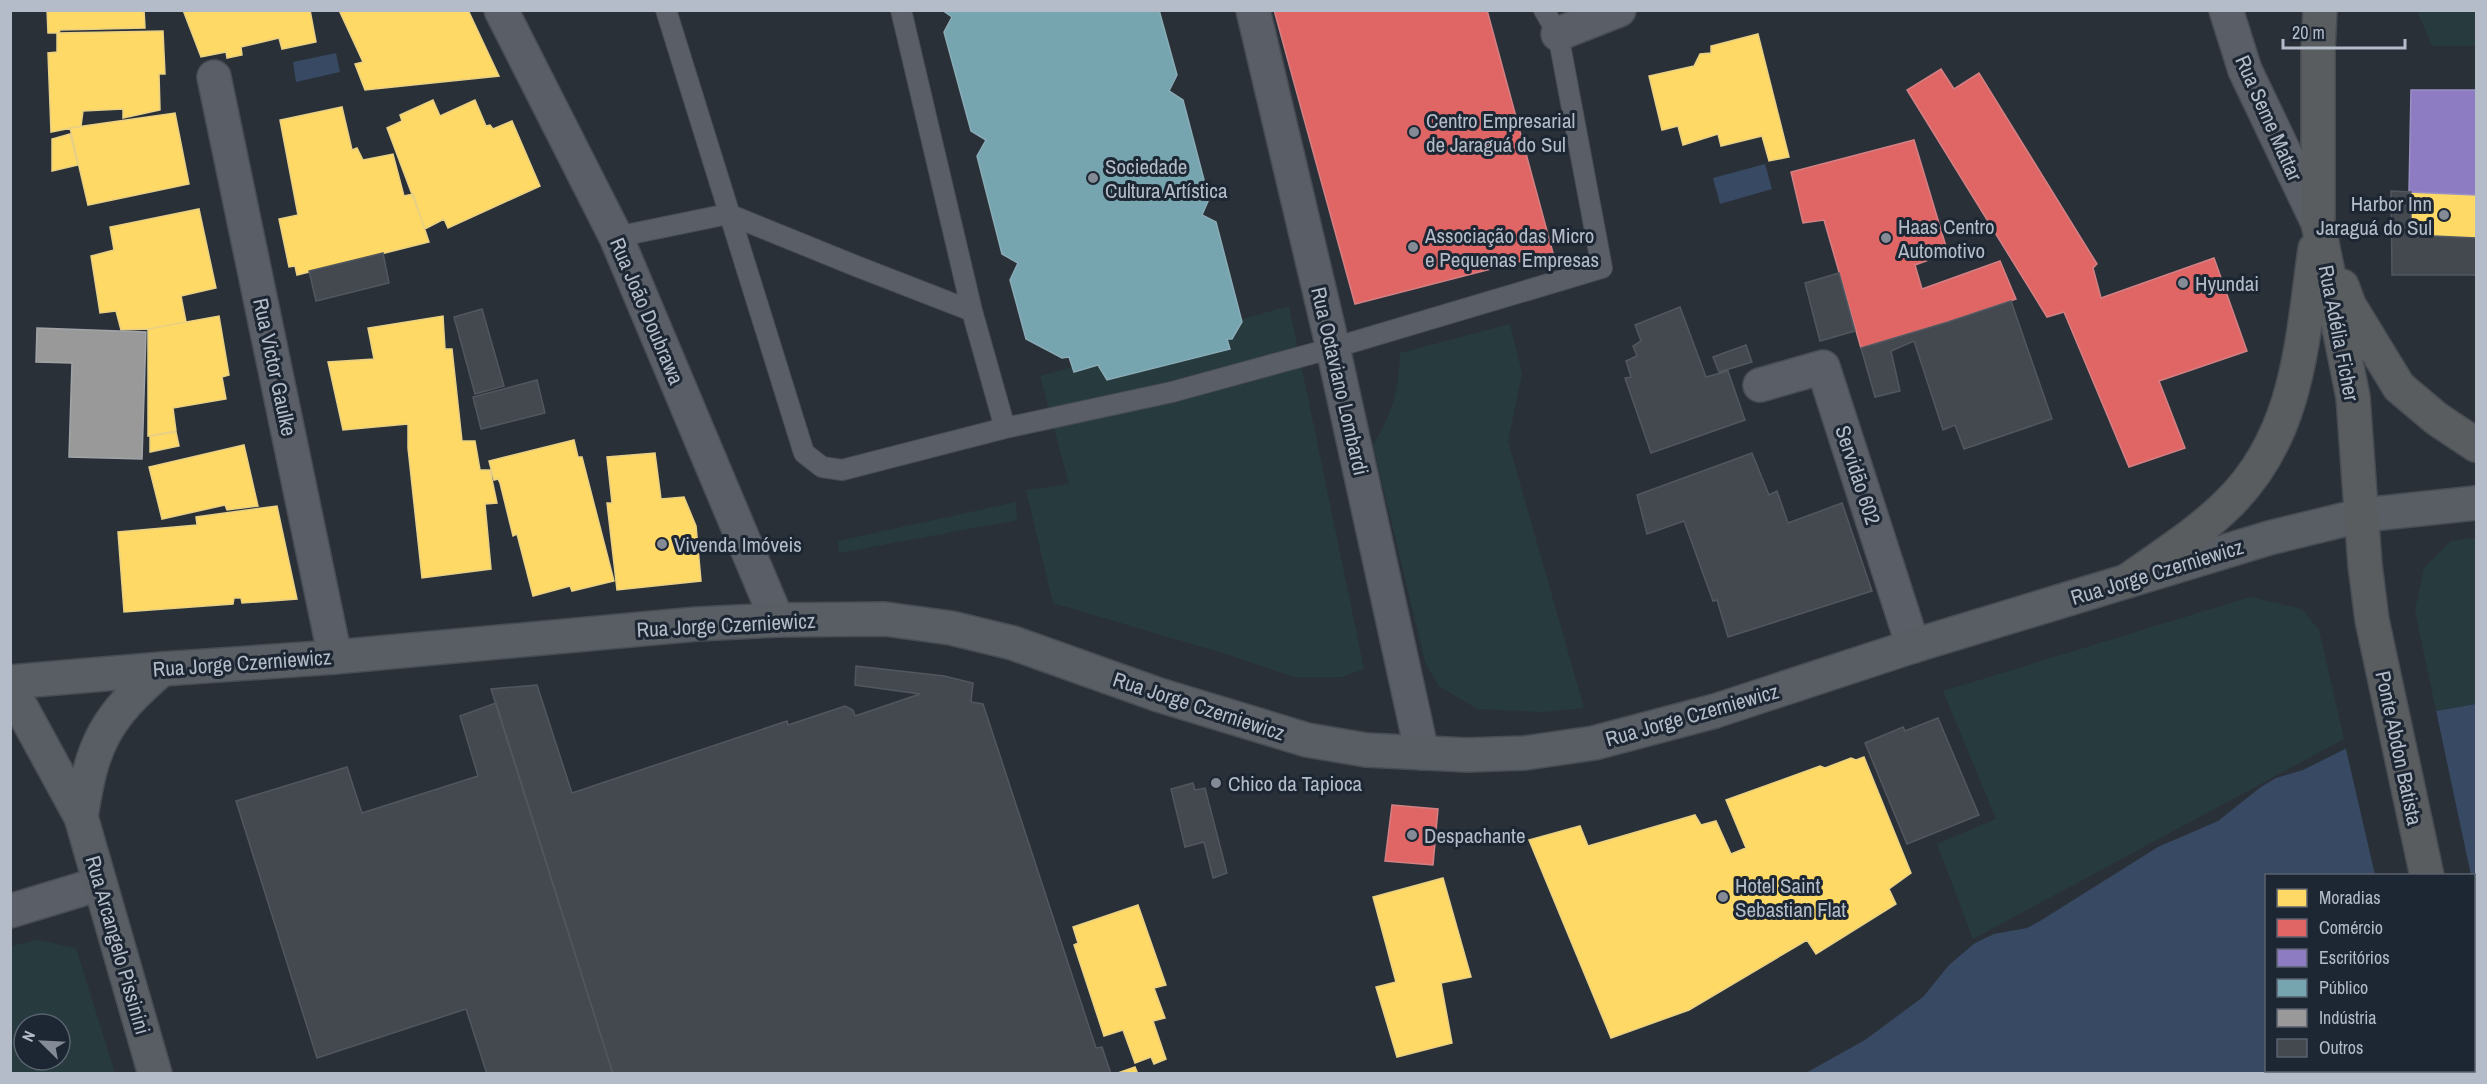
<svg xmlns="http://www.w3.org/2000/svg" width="2487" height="1084" font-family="'Archivo Narrow',sans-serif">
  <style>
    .green { fill: #273a3e; fill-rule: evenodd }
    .water { fill: #384963 }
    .pier { fill: #2a3038 }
    .homes { fill: #ffd966; stroke: #e8d084; stroke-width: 1.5 }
    .shops { fill: #e06666; stroke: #d38084; stroke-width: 1.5 }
    .offices { fill: #8e7cc3; stroke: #998fc5; stroke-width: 1.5 }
    .public { fill: #76a5af; stroke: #89acb7; stroke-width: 1.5 }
    .industry { fill: #999; stroke: #a1a4a7; stroke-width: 1.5 }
    .building { fill: #444950; stroke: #52575f; stroke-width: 1.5 }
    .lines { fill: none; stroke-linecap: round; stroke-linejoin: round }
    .lane-casing { stroke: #484c53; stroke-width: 22 }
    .street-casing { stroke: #484c53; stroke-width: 36 }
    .secondary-casing { stroke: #484c53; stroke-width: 36 }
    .highway-casing { stroke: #474c53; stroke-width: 36 }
    .lane { stroke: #5a5e66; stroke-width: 20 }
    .street { stroke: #5a5e66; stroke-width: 33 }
    .secondary { stroke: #595d64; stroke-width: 33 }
    .highway { stroke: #5a5d60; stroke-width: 33 }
    .poi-dot { fill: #848b96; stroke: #1d2633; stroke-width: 2 }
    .labels { text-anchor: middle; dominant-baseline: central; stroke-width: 6; stroke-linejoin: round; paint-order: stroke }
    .street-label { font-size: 21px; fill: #b4bcc9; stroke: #1d2633 }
    .poi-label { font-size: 21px; fill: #b4bcc9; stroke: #1d2633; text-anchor: start }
  </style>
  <rect width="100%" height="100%" fill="#2a3038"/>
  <path class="green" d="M2417 11H2476V46H2432Z
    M1289 306 1364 669 1341 677H1293L1229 655 1053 603 1026 490 1069 484 1040 376Z
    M1510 324 1522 374 1508 441 1584 708 1543 712 1477 709 1439 686 1425 662 1373 445C1393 412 1399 391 1400 353Z
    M1016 502 1017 520 839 553 838 541Z
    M2476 537V704L2436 711 2415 611 2424 568 2451 541Z
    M2250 597 2302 609 2319 630 2344 739 1973 939 1937 844 1996 819 1943 691Z
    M37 940 76 948 115 1073H11V946ZM24 1024H60V1060H24Z"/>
  <path class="water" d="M336 53 340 72 296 82 293 62Z
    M1765 164 1772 189 1720 204 1713 178Z
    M2476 704V907L2474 876 2470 875 2436 711Z
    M2355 744 2383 875 2266 876V1070L2405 1071 2400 1073 1804 1074 1865 1040 1923 997 1949 965 1975 943 1994 934 2027 928 2040 921 2158 847 2218 821 2261 787 2276 778 2303 770Z"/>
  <path class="pier" d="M2436 708V711L2471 875 2467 876 2433 712Z
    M2355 741 2358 744 2386 876 2375 875 2345 745Z"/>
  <path class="homes" d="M47 10H144L145 28 60 30 59 33H48Z
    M183 10H310L316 42 282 49 279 38 241 47 242 55 227 58 226 52 201 57Z
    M339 10H468L499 76 365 90 355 64 363 62Z
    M163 31 165 74H159L160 110 123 118V109L83 111 81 126 51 132 48 53 57 52V33Z
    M1758 34 1789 157 1769 161 1762 136 1721 146 1718 134 1683 145 1678 126 1662 130 1649 76 1694 66 1700 54 1711 53V46Z
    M433 100 440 116 475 100 486 126 490 125 493 129 512 121 540 186 448 228 444 219 425 229 387 128 402 121 400 115Z
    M342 107 352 150 357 148 363 160 393 154 404 196 413 194 429 242 297 275 295 266 289 267 279 219 298 215 280 120Z
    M175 113 189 184 88 205 70 128Z
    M70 134 78 165 52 171V139Z
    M2411 192 2476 195V238L2411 235Z
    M199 209 216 288 181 296 186 322 148 329 121 330 116 311 100 313 91 256 114 250 110 227Z
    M219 316 229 375 222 377 226 399 173 408 176 431 148 436V329Z
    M443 316 445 349H452L462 441H475L480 470H490L497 503 485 504 491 569 422 578 408 448V424L343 430 328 362 374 359 368 328Z
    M176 432 179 446 150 452V436Z
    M574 440 578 457H582L614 581 572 591 570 586 533 596 517 534 513 536 500 483 498 479 494 480 489 461Z
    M244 445 258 506 227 510 225 505 162 519 149 467Z
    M655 453 661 499 684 497 696 526 701 581 617 590 607 503H612L607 457Z
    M277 506 297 599 242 603 241 598H234L233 604 124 612 118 532 197 525 196 517Z
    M1864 757 1911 873 1889 889 1896 904 1816 954 1807 940 1689 1010 1611 1038 1529 840 1580 826 1588 846 1695 815 1701 825 1716 821 1731 854 1746 848 1726 800 1820 766 1825 768 1851 758 1856 760Z
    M1443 878 1471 977 1441 983 1452 1043 1397 1057 1376 987 1396 982 1373 897Z
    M1138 905 1166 985 1154 988 1165 1018 1153 1021 1166 1059 1154 1064 1151 1057 1135 1063 1123 1030 1104 1036 1074 945 1078 943 1073 927Z
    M1135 1067 1138 1074H1115Z"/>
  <path class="shops" d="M1274 10H1487L1553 253 1355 304Z
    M1941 69 1954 89 1979 73 2097 264 2093 268 2101 298 2214 258 2247 351 2159 381 2185 448 2129 467 2064 312 2047 317 1907 90Z
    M1914 140 1948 253 1915 265 1922 289 2000 261 2016 299 1948 322 1861 348 1824 220 1803 223 1791 172Z
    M1392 805 1438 809 1433 865 1385 861Z"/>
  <path class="offices" d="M2411 90H2476V195L2409 192Z"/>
  <path class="public" d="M942 10H1159L1177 75 1169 91 1183 100 1209 199 1202 215 1216 222 1242 322 1232 339H1227L1230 349 1107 380 1098 365 1074 372 1069 357 1062 358 1026 339 1010 280 1018 263 1002 254 977 156 986 140 971 131 944 32 952 17Z"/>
  <path class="industry" d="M37 328 146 332 142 459 69 457 72 363 36 362Z"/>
  <path class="building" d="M2391 191 2411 192V235L2476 238V275H2392Z
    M383 253 389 283 316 301 309 271Z
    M1839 273 1855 331 1820 341 1805 283Z
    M2011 301 2052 419 1964 449 1955 425 1943 430 1914 341 1891 351 1900 391 1875 397 1861 348 1948 322Z
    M1680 307 1706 377 1728 371 1745 420 1651 453 1625 378 1631 377 1626 361 1637 356 1633 346 1641 341 1635 325Z
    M482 309 504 386 475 394 454 317Z
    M1746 345 1752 362 1719 372 1713 357Z
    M537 380 545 413 481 429 473 397Z
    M1752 453 1769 495 1777 491 1788 523 1842 503 1872 591 1728 637 1717 600 1713 601 1684 521 1647 534 1637 495Z
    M856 666 944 676 973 683 971 702 983 704 1096 1048 1102 1047 1111 1074H613L491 689 537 685 572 793 787 721 788 725 845 706 853 710 855 716 920 694 855 685Z
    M496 703 613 1074H487L466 1009 317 1058 236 801 347 767 362 813 478 776 460 716Z
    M1938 718 1979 815 1907 844 1865 743 1903 727 1905 731Z
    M1193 783 1195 790 1205 788 1227 873 1213 878 1204 842 1185 847 1171 789Z"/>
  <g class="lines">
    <defs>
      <path id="lane" d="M666 10 804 453 822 467 842 470 1005 428 1172 392 1333 348 1602 268 1558 34 1544 10
        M901 10 972 311 1005 428
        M616 237 728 214 856 266 972 311"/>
      <path id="street" d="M501 10 616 237 777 620
        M1253 10 1333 348 1422 753
        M2226 10 2245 70 2318 223
        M1558 34 1619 10
        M214 77 335 657
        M1760 385 1823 367 1913 646
        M10 911 99 884"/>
      <path id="secondary" d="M10 682 162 669 335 657 697 624 777 620 885 619 951 628 1013 643 1159 695 1307 740 1366 750 1467 755 1525 753 1594 743 1715 711 1913 646 2269 538 2363 515 2476 503
        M10 687 81 817 155 1074
        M81 817C92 743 105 718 162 669"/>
      <path id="highway" d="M2320 10 2318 51V223L2353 397 2365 565 2372 620 2427 876
        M2342 286 2349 305 2399 387 2437 419 2476 445
        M2127 581C2162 556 2199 533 2229 503 2299 434 2302 340 2315 249
        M2468 1070V1074"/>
    </defs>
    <use href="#lane" class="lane-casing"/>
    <use href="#street" class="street-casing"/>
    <use href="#secondary" class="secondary-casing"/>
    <use href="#highway" class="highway-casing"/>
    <use href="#lane" class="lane"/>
    <use href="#street" class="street"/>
    <use href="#secondary" class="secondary"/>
    <use href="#highway" class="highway"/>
  </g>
  <g class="poi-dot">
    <circle cx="1414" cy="132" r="6"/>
    <circle cx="1093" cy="178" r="6"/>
    <circle cx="2444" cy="215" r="6"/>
    <circle cx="1886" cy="238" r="6"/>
    <circle cx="1413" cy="247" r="6"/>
    <circle cx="2183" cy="283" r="6"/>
    <circle cx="662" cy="544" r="6"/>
    <circle cx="1216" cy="783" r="6"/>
    <circle cx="1412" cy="835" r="6"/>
    <circle cx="1723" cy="897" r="6"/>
  </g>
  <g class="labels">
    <g class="street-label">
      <text transform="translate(2269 118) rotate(66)">Rua Seme Mattar</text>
      <text transform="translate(647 311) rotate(67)">Rua João Doubrawa</text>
      <text transform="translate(2339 333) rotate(79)">Rua Adélia Ficher</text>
      <text transform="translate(275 367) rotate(78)">Rua Victor Gaulke</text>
      <text transform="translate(1340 381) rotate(77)">Rua Octaviano Lombardi</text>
      <text transform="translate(1858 475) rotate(72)">Servidão 602</text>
      <text transform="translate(2157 572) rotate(-17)">Rua Jorge Czerniewicz</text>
      <text transform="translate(726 625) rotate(-3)">Rua Jorge Czerniewicz</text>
      <text transform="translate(242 663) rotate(-4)">Rua Jorge Czerniewicz</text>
      <text transform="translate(1199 706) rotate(18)">Rua Jorge Czerniewicz</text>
      <text transform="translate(1692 715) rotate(-16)">Rua Jorge Czerniewicz</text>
      <text transform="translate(2399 748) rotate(78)">Ponte Abdon Batista</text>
      <text transform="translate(118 945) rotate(74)">Rua Arcangelo Pissinini</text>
    </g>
    <g class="poi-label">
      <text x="1426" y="120">Centro Empresarial<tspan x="1426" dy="24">de Jaraguá do Sul</tspan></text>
      <text x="1105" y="166">Sociedade<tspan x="1105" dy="24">Cultura Artística</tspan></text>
      <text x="2432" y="203" text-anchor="end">Harbor Inn<tspan x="2432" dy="24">Jaraguá do Sul</tspan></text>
      <text x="1898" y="226">Haas Centro<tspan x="1898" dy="24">Automotivo</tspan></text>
      <text x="1425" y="235">Associação das Micro<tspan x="1425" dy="24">e Pequenas Empresas</tspan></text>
      <text x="2195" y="283">Hyundai</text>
      <text x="674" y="544">Vivenda Imóveis</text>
      <text x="1228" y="783">Chico da Tapioca</text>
      <text x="1424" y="835">Despachante</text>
      <text x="1735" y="885">Hotel Saint<tspan x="1735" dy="24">Sebastian Flat</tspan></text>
    </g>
  </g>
  <rect width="2487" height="1084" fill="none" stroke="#b4bcc9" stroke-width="24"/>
  <rect x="2265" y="874" width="210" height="198" fill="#1d2633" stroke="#59626f" stroke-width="1.5"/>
  <rect x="2277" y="889" width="30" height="18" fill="#ffd966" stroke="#59626f" stroke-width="1.5"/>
  <text x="2319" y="904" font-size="18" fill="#b4bcc9">Moradias</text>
  <rect x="2277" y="919" width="30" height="18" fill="#e06666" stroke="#59626f" stroke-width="1.5"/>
  <text x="2319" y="934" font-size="18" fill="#b4bcc9">Comércio</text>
  <rect x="2277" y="949" width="30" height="18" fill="#8e7cc3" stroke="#59626f" stroke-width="1.5"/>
  <text x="2319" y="964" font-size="18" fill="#b4bcc9">Escritórios</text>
  <rect x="2277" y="979" width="30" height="18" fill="#76a5af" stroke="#59626f" stroke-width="1.5"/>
  <text x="2319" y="994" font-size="18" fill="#b4bcc9">Público</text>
  <rect x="2277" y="1009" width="30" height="18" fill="#999999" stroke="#59626f" stroke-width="1.5"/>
  <text x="2319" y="1024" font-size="18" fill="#b4bcc9">Indústria</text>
  <rect x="2277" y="1039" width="30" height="18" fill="#444950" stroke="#59626f" stroke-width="1.5"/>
  <text x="2319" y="1054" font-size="18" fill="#b4bcc9">Outros</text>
  <g transform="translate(42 1042) rotate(294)"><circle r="28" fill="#1d2633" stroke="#59626f" stroke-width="1.5"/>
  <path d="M0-4.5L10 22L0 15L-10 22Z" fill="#848b96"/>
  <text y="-9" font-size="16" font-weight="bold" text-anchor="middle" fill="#b4bcc9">N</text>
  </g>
  <path d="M2283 39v9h122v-9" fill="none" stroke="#b4bcc9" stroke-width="3"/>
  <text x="2292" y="39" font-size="18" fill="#b4bcc9" stroke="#1d2633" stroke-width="4.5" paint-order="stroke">20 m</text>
</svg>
